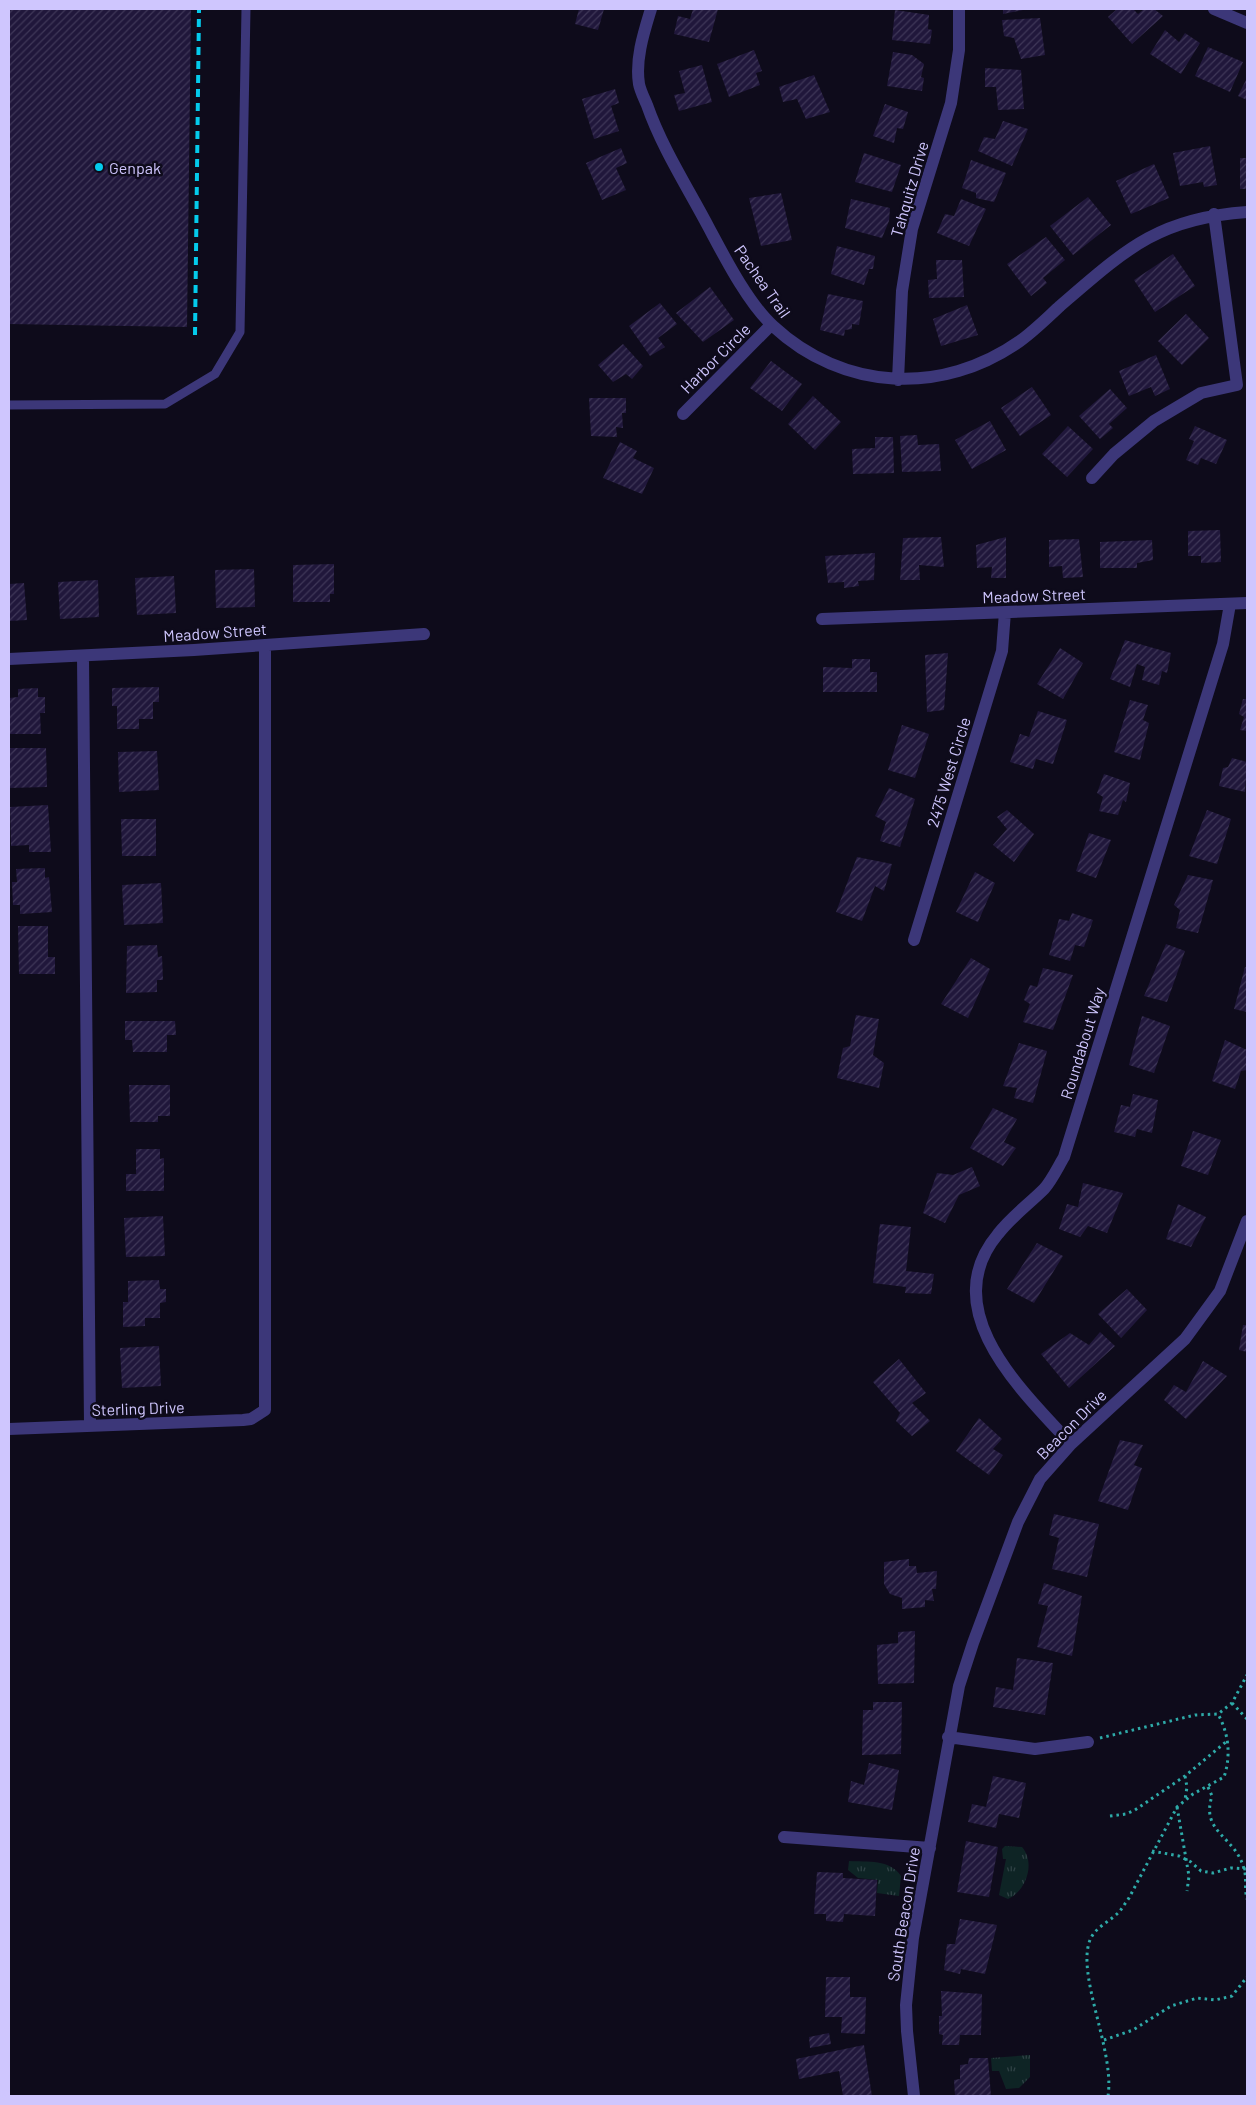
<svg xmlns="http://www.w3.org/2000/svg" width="1256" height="2105" font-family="Barlow,sans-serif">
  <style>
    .grass { fill: url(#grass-tufts) }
    .building { fill: url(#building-hatch) }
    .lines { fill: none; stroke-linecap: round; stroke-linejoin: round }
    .path { stroke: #2eaaa8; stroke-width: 3; stroke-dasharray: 2.5 4; stroke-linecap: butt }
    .lane { stroke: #3c3779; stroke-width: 9 }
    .street { stroke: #3c3779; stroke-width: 12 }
    .rail { stroke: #04cbec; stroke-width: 4; stroke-dasharray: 8 6; stroke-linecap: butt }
    .poi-dot { fill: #04cbec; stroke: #0e0b1b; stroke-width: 2 }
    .labels { text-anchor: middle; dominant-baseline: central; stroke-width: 5; stroke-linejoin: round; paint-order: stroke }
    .poi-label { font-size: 16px; fill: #cfc6fe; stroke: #0e0b1b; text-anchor: start }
    .street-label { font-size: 16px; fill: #cfc6fe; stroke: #0e0b1b }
  </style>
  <defs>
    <pattern id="grass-tufts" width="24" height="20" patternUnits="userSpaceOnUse" patternTransform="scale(1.25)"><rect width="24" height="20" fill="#0e2425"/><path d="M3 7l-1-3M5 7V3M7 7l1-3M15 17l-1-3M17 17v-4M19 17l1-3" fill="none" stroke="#304246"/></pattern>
    <pattern id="building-hatch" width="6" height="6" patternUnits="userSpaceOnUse" patternTransform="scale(1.25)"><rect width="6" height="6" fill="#20173b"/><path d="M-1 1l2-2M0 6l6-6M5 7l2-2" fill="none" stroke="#3f3758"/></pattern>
  </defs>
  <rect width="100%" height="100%" fill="#0e0b1b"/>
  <path class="grass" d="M1005 1846 1022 1847C1036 1863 1026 1891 1008 1899L999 1895 1006 1859H1003L1002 1849Z
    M849 1861C867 1862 890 1859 901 1876L899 1896 877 1893 878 1880 858 1878 848 1870Z
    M1030 2055V2077L1019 2088 1006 2089 999 2071H992L991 2058Z"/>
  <path class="building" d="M9 9H191L187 327 9 324Z
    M579 9H604L598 30 575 24Z
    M693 9H718L709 42 674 34 678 16 690 19Z
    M1003 9H1023V10L1003 14Z
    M1117 9H1133L1138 14 1144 9H1154L1163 16 1132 44 1108 17Z
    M895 10 929 15 928 29 932 30 930 44 892 40Z
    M1040 18 1045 55 1021 59 1014 38 1004 36 1002 20Z
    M1165 30 1179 42 1185 33 1200 43 1181 74 1150 54Z
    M1208 47 1243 62 1230 92 1195 76Z
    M754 50 762 71 756 73 760 85 729 97 717 64Z
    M893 52 912 55 924 64 921 77 924 78 922 91 887 86Z
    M702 65 712 102 679 111 674 95 685 93 679 71Z
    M985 68 1021 70 1024 109 998 110 996 87H985Z
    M814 75 830 112 806 119 797 99 783 102 779 87Z
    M1247 78V100L1238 96Z
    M615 89 619 103 611 106 619 131 594 139 582 99Z
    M885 104 908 112 903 129 897 128 894 143 873 136Z
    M1003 121 1028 129 1012 166 978 151 984 137 995 139Z
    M1210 146 1217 185 1204 187 1203 182 1180 186 1173 153Z
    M621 148 627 163 616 168 626 190 602 200 586 163Z
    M864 153 901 165 892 192 855 182Z
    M1240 158H1247V189H1240Z
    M971 160 1006 173 994 202 976 198V193L962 188Z
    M1154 164 1169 198 1131 214 1116 181Z
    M781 193 792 240 761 246 749 198Z
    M1088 197 1111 225 1073 255 1050 226Z
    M851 199 890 208 889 221 882 238 845 228Z
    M961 199 986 209 969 246 937 233 945 214 954 216Z
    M1046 237 1065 260 1043 278 1047 283 1031 296 1007 264Z
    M837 246 875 256 873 269H869L864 285 831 274Z
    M1173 254 1195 286 1155 312 1134 280Z
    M936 260H962L964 297 929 298 928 280 937 279Z
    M710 287 734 320 703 342 676 313Z
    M828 294 863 301 859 325 852 324V329L845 330 844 336 820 330Z
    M660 303 677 324 658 338 665 347 650 356 629 326Z
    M967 305 978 335 941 346 933 319Z
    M1186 314 1209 338 1182 365 1158 341Z
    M623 344 643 366 632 379 626 374 613 382 598 365Z
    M1156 355 1170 389 1155 396 1151 387 1129 396 1119 371Z
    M771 361 802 384 782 411 750 388Z
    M1032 387 1051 415 1020 436 1001 408Z
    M1110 389 1127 408 1109 424 1113 428 1100 439 1079 416Z
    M813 396 841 422 815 450 788 424Z
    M589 398H626V413H622L623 428 616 427 617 437 591 436Z
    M990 421 1006 450 972 469 955 440Z
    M1068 426 1093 449 1067 477 1042 454Z
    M1195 426 1227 440 1216 464 1201 458 1198 465 1186 460 1194 441 1189 439Z
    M917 435 918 445 939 444 941 471 902 472 900 436Z
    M875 437H893L894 473 853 474 852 449 875 448Z
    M620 442 637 451 633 458 654 468 642 494 603 478Z
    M1220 530 1221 562 1201 563V556H1188V531Z
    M941 537 944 567 919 565 920 580H900L903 538Z
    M1006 537V578H991L992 567 977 568 976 545Z
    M1079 539 1083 577 1063 578 1062 566 1049 567V540Z
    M1152 540 1153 560 1137 563V568H1100V542Z
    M875 553 874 580 858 581 859 586 844 588V582L828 583 825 556Z
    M334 564V594H330V602H293V565Z
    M254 569 255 607 216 608 215 570Z
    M174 576 176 613 137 615 135 578Z
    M98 580 99 617 60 619 58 582Z
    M24 583 27 620 9 621V584Z
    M1125 640 1171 653 1167 673 1162 671 1159 685 1142 680 1145 667 1137 664 1130 687 1110 679Z
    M1060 648 1083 663 1063 699 1037 684Z
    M948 653 944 710 927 712 925 655Z
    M852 659H870V672H877V692H823V667L852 668Z
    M159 687V702H153V719H139V729H117V706H112V688Z
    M38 688V697H45V713H40L41 734H9V698L18 697V689Z
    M1243 699H1247V731L1240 730 1244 717 1239 714Z
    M1130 700 1148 705 1143 720 1149 723 1140 760 1114 752Z
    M1038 711 1067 720 1053 764 1036 759 1033 769 1010 762 1020 734 1029 737Z
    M902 725 929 734 915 778 888 770Z
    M9 748H46L47 787 9 788Z
    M157 751 159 790 119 792 118 752Z
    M1232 758 1247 762 1245 792 1219 786 1223 768 1228 767Z
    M1104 774 1130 783 1126 802 1123 800 1118 815 1099 811 1103 797 1097 793Z
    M889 788 915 799 900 847 880 841 886 822 875 816Z
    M48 805 51 852H29V845L11 846 10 807Z
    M1007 810 1034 834 1014 862 993 845 1007 829 997 817Z
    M1207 810 1231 819 1217 864 1189 856Z
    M121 819H156V856H122Z
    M1089 833 1111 840 1096 878 1076 871Z
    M857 857 892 864 884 891 875 886 862 921 836 912Z
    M45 868V878L49 877 52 912 20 914V905H13L12 882H17L16 869Z
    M975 872 995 883 978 922 956 912Z
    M1188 875 1213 880 1198 933 1176 928 1180 910 1174 905Z
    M161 883 163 923 124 925 122 885Z
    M1072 913 1093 920 1084 947 1075 945 1070 961 1049 955 1059 919 1069 921Z
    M18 926H48V957H55V974H19Z
    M1166 944 1185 951 1167 1002 1144 996Z
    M157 945 158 957 162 956 163 980H157V992L126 993 127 946Z
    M971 958 990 969 968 1018 941 1004Z
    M1245 967 1247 968V1012L1234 1009Z
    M1043 968 1073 975 1053 1030 1023 1022 1030 1004 1024 1000 1030 985 1037 987Z
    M856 1015 879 1019 873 1055 884 1063 879 1088 837 1078 843 1048 850 1046Z
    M1142 1016 1170 1026 1154 1073 1129 1065Z
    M125 1021H175L176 1035H167V1052H133L132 1040H125Z
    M1225 1040 1247 1050V1070L1241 1071 1235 1089 1212 1081Z
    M1019 1043 1047 1051 1033 1103 1014 1098 1017 1088 1003 1086Z
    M129 1085H170V1116H158V1122H130Z
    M1133 1094 1158 1100 1152 1133 1137 1129 1135 1137 1114 1132 1121 1105 1130 1107Z
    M993 1108 1017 1119 1004 1142 1016 1148 1003 1166 970 1148Z
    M1193 1131 1221 1140 1208 1175 1181 1166Z
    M136 1149H160V1159L164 1158V1191H126V1174H136Z
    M972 1167 980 1186 959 1195 945 1223 923 1213 937 1173 953 1175Z
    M1083 1183 1123 1193 1107 1233 1088 1226 1080 1237 1059 1229 1067 1204 1078 1207Z
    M1178 1204 1206 1217 1191 1247 1166 1239Z
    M163 1216 165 1256 126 1257 124 1218Z
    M880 1224 911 1227 906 1271 934 1274 931 1294 905 1293 906 1287 873 1283Z
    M1037 1243 1063 1256 1034 1303 1007 1289Z
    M159 1280 160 1289H166V1302L160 1303V1318H145V1326L123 1327V1302H128V1281Z
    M1127 1289 1147 1310 1121 1338 1098 1314Z
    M1243 1325H1247V1352L1239 1350Z
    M1100 1332 1115 1346 1069 1388 1041 1354 1070 1333 1089 1345Z
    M159 1346 161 1386 122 1388 120 1348Z
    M899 1359 926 1393 912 1403 930 1421 912 1436 896 1421 900 1413 873 1382Z
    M1203 1361 1227 1376 1186 1419 1164 1400 1174 1385 1186 1392Z
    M979 1418 1002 1439 993 1449 1003 1455 989 1475 956 1451Z
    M1120 1440 1143 1445 1134 1465 1142 1468 1128 1510 1098 1501Z
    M1054 1514 1099 1524 1087 1577 1052 1569 1059 1538 1049 1535Z
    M909 1559V1566H916L917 1573 937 1571 936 1589H932L934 1601 925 1600V1607L902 1609V1598L890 1594 884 1584V1562Z
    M1044 1583 1082 1596 1072 1656 1037 1647 1048 1606 1038 1604Z
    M915 1631 914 1683 878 1684 877 1645 898 1643V1632Z
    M1017 1658 1053 1663 1045 1715 993 1707 996 1687 1013 1690Z
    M873 1702H902L901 1754 862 1755 863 1710H873Z
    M869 1763 899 1770 892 1810 848 1802 851 1781 864 1785Z
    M993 1776 1026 1783 1019 1818 999 1814 996 1828 968 1822 972 1804 986 1807Z
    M966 1841 998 1847 989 1897 957 1892Z
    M817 1872 843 1873V1878L877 1880 875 1916 844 1914 843 1922 826 1921V1914H814Z
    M960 1919 997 1925 985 1974 961 1969 960 1974 944 1970 947 1944H955Z
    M826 1977H850V1997H866L865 2034 841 2033 842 2017H825Z
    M941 1991 982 1994 981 2035H960L959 2045H942L943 2035 939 2034V2016H942Z
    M829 2033 831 2044 810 2048 809 2037Z
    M864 2045 872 2096H843L839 2071 799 2079 796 2059Z
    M969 2058H988L991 2096H955L954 2080 960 2079V2065L968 2064Z"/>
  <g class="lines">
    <path class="path" d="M1232 1703 1247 1719
      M1100 1738 1195 1715 1218 1714 1232 1703 1247 1675
      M1185 1776 1187 1787 1185 1800
      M1208 1787 1212 1796C1200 1833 1236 1836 1244 1869 1247 1877 1244 1888 1247 1899
      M1177 1807 1189 1876 1187 1891
      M1110 1816 1126 1814 1135 1810 1185 1776 1227 1741
      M1152 1851 1179 1856 1191 1862 1201 1871 1213 1873 1231 1868 1247 1869
      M1104 2040 1133 2030 1171 2006 1197 1998 1215 2000 1232 1996 1247 1977
      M1108 2096C1115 2051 1076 1975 1090 1940 1095 1927 1111 1921 1120 1911 1123 1907 1126 1902 1129 1898L1177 1807 1193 1794 1224 1777C1231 1756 1229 1734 1218 1714"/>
    <path class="lane" d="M9 405 165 404 215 374 240 332 246 9"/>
    <path class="street" d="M651 9C644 32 635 59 639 84 640 90 644 98 647 105 662 148 688 188 709 228 725 258 748 303 773 326 843 391 942 396 1020 341 1034 331 1047 318 1060 306 1125 250 1158 218 1247 212
      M1214 9 1247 23
      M898 380 902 291 912 229 951 103 959 50V9
      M683 414 771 325
      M1092 478 1114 454 1154 421 1201 393 1237 385 1214 214
      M822 619 1247 603
      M83 657 90 1426
      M9 659 194 650 424 634
      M914 940 1002 651 1005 612
      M9 1429 243 1420 251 1419 265 1410V645
      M1071 1444C1021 1390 935 1309 998 1234 1011 1217 1029 1204 1044 1189 1052 1180 1058 1167 1064 1157L1223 644 1230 604
      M948 1737 1035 1749 1088 1742
      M784 1837 930 1848
      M914 2096 907 2031 906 2005 913 1938 959 1686 973 1643 1018 1522 1040 1479 1071 1444 1185 1339 1220 1291 1247 1221"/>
    <path class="rail" d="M195 335 199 9"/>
  </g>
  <circle class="poi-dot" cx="99" cy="167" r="5"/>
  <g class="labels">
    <g class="poi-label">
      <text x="109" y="167">Genpak</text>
    </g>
    <g class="street-label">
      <text transform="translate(909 189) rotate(-74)">Tahquitz Drive</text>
      <text transform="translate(763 281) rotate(55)">Pachea Trail</text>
      <text transform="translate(715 358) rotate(-45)">Harbor Circle</text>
      <text transform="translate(1034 595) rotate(-2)">Meadow Street</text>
      <text transform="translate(215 632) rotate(-4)">Meadow Street</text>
      <text transform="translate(948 772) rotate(-73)">2475 West Circle</text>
      <text transform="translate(1082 1043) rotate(-73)">Roundabout Way</text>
      <text transform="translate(138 1408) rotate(-2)">Sterling Drive</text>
      <text transform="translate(1071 1424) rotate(-45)">Beacon Drive</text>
      <text transform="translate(903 1914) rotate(-81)">South Beacon Drive</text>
    </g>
  </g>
  <rect width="1256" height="2105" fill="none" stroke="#cfc6fe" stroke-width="20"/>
</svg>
